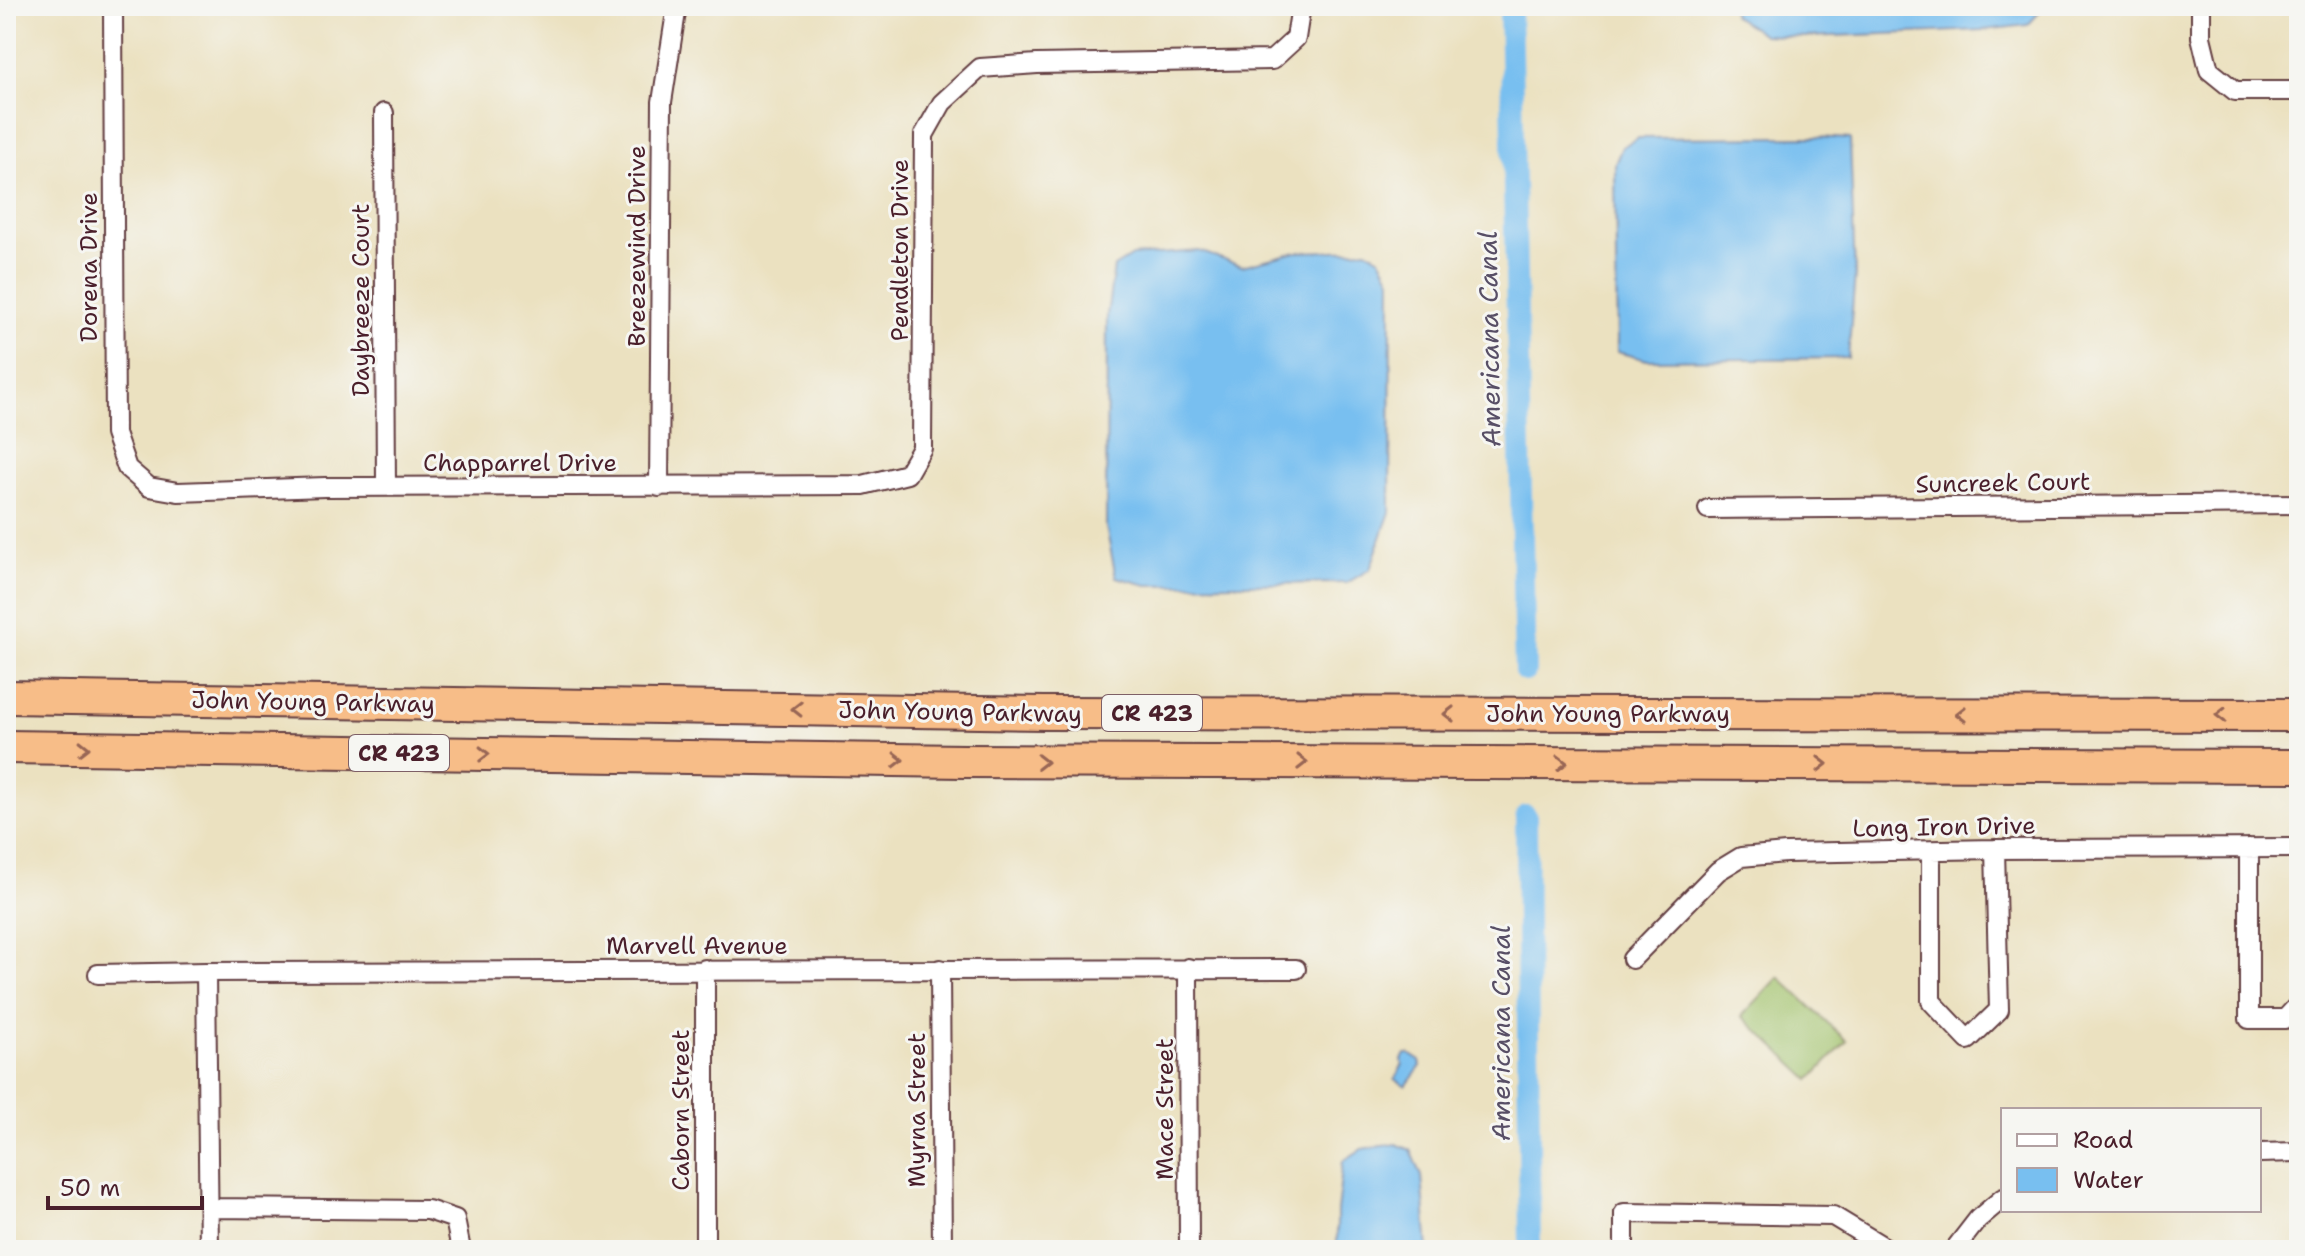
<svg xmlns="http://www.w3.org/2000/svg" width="2305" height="1256" font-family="'Shantell Sans',sans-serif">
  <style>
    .green { fill: #a0c169; stroke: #75704a; stroke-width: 2 }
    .water { fill: #78bff0; stroke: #616f8e; stroke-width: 2 }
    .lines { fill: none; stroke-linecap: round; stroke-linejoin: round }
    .canal { stroke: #78bff0; stroke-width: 22 }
    .street-casing { stroke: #623c41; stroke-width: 22 }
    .highway-casing { stroke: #623c41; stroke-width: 36 }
    .street { stroke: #fff; stroke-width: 18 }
    .highway { stroke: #f7bd88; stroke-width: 32 }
    .oneway { stroke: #986655 }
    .labels { text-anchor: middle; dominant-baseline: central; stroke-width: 6; stroke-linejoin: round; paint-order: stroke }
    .shield { fill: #f6f6f2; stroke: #7e6067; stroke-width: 2 }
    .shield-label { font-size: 22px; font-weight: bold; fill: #4a1f2b }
    .street-label { font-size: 24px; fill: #4a1f2b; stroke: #f6f6f2 }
    .water-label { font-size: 26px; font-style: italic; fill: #584f66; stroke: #f6f6f2 }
  </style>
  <rect width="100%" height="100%" fill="#f6f6f2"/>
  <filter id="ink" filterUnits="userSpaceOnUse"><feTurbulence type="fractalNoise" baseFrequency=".0125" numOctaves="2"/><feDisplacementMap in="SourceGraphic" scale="16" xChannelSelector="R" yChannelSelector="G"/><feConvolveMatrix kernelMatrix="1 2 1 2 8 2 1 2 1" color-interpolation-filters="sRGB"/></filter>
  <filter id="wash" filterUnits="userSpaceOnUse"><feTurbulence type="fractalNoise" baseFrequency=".006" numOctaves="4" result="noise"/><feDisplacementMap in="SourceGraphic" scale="32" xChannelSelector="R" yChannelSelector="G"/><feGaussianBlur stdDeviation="1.8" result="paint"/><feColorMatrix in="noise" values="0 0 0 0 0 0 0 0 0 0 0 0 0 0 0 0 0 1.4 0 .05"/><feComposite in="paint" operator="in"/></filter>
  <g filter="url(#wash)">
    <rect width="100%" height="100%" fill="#ebe1c0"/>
    <path class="green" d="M1779 977 1847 1041 1810 1080 1742 1016Z"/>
    <path class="water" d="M1732 6H2045L2028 25 1984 30 1807 37 1764 35 1733 15Z
      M1815 137 1850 139 1855 275 1848 358 1647 360 1617 352 1615 164 1622 147 1638 138Z
      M1367 250 1380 258 1391 279 1390 512 1370 569 1347 583 1147 585 1116 577 1106 527 1107 315 1114 267 1132 256 1199 251 1242 266 1296 252Z
      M1405 1054H1409L1420 1061 1421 1066 1406 1086 1395 1079 1403 1064 1402 1060Z
      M1396 1144 1411 1150 1422 1176 1428 1250H1337V1211L1343 1161 1362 1149Z"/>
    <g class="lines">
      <path class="canal" d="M1510 6 1525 671
        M1526 816 1530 1250"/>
    </g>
  </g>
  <g filter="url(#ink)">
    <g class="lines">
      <defs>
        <path id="street" d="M113 6 115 434 127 468 149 487 178 492 325 487 863 485 907 474 922 448 924 135 942 103 980 68 1037 64 1272 60 1296 38 1301 6
          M2201 6V37L2209 70 2235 91H2299
          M384 113 386 487
          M659 487 662 102 677 6
          M1708 509 2299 504
          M2249 848V1019H2285L2299 1004
          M1931 851V1001L1968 1040 1999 1010 1995 849
          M1632 959 1718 871 1741 857 1786 853 1995 849 2299 848
          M1188 968 1189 1250
          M705 969V1250
          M940 969 942 1250
          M206 972 209 1250
          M98 974 206 972 1296 969
          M2259 1153 2299 1152
          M209 1208 428 1210 455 1219 461 1250
          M1624 1250V1213L1833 1216 1889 1250
          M1954 1250 1978 1219 2003 1198"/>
        <path id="highway" d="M6 697 1045 713 2299 715
          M6 747 964 761 2299 766"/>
      </defs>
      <use href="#street" class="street-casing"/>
      <use href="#highway" class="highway-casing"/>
      <use href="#street" class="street"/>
      <use href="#highway" class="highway"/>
    </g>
    <defs><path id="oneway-chevron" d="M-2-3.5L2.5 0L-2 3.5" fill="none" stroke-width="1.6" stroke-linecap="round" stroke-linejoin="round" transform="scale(2)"/></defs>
    <g class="oneway">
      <use href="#oneway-chevron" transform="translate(797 709) rotate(-179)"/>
      <use href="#oneway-chevron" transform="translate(1449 714) rotate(-180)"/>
      <use href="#oneway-chevron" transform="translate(1961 714) rotate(-180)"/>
      <use href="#oneway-chevron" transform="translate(2221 715) rotate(-180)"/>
      <use href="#oneway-chevron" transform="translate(84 748) rotate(1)"/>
      <use href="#oneway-chevron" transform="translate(484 754) rotate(1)"/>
      <use href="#oneway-chevron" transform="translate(898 760) rotate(1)"/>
      <use href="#oneway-chevron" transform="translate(1042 762)"/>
      <use href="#oneway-chevron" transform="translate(1302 762)"/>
      <use href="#oneway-chevron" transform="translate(1562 763)"/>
      <use href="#oneway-chevron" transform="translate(1822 764)"/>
    </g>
  </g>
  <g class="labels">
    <g class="shield">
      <rect x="1102" y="695" width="100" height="36" rx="6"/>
      <rect x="349" y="735" width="100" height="36" rx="6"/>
    </g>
    <g class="shield-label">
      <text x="1152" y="713">CR 423</text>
      <text x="399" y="753">CR 423</text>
    </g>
    <g class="street-label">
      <text transform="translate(637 246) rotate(-90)">Breezewind Drive</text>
      <text transform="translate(900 250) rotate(-90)">Pendleton Drive</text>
      <text transform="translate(89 267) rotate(-90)">Dorena Drive</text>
      <text transform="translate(361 300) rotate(-90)">Daybreeze Court</text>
      <text x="520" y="463">Chapparrel Drive</text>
      <text transform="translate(2003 483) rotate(-1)">Suncreek Court</text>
      <text transform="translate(313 702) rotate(1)">John Young Parkway</text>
      <text transform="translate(960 712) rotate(1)">John Young Parkway</text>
      <text x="1608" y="714">John Young Parkway</text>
      <text transform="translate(1944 827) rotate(-1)">Long Iron Drive</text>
      <text x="697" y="946">Marvell Avenue</text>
      <text transform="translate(1165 1109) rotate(-90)">Mace Street</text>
      <text transform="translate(681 1110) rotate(-90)">Caborn Street</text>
      <text transform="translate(917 1110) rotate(-90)">Myrna Street</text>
    </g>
    <g class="water-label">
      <text transform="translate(1489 339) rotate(-91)">Americana Canal</text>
      <text transform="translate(1500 1033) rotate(-90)">Americana Canal</text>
    </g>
  </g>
  <rect width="2305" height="1256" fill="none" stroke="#f6f6f2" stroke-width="32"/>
  <rect x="2001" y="1108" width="260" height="104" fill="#f6f6f2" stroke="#b1a0a2" stroke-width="2"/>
  <rect x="2017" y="1134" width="40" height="12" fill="#ffffff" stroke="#b1a0a2" stroke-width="2"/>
  <text x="2073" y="1148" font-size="24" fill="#4a1f2b">Road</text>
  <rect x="2017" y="1168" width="40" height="24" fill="#78bff0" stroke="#b1a0a2" stroke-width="2"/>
  <text x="2073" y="1188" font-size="24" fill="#4a1f2b">Water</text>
  <path d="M48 1196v12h154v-12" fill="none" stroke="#4a1f2b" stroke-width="4"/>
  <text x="60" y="1196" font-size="24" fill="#4a1f2b" stroke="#f6f6f2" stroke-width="6" paint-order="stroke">50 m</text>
</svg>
